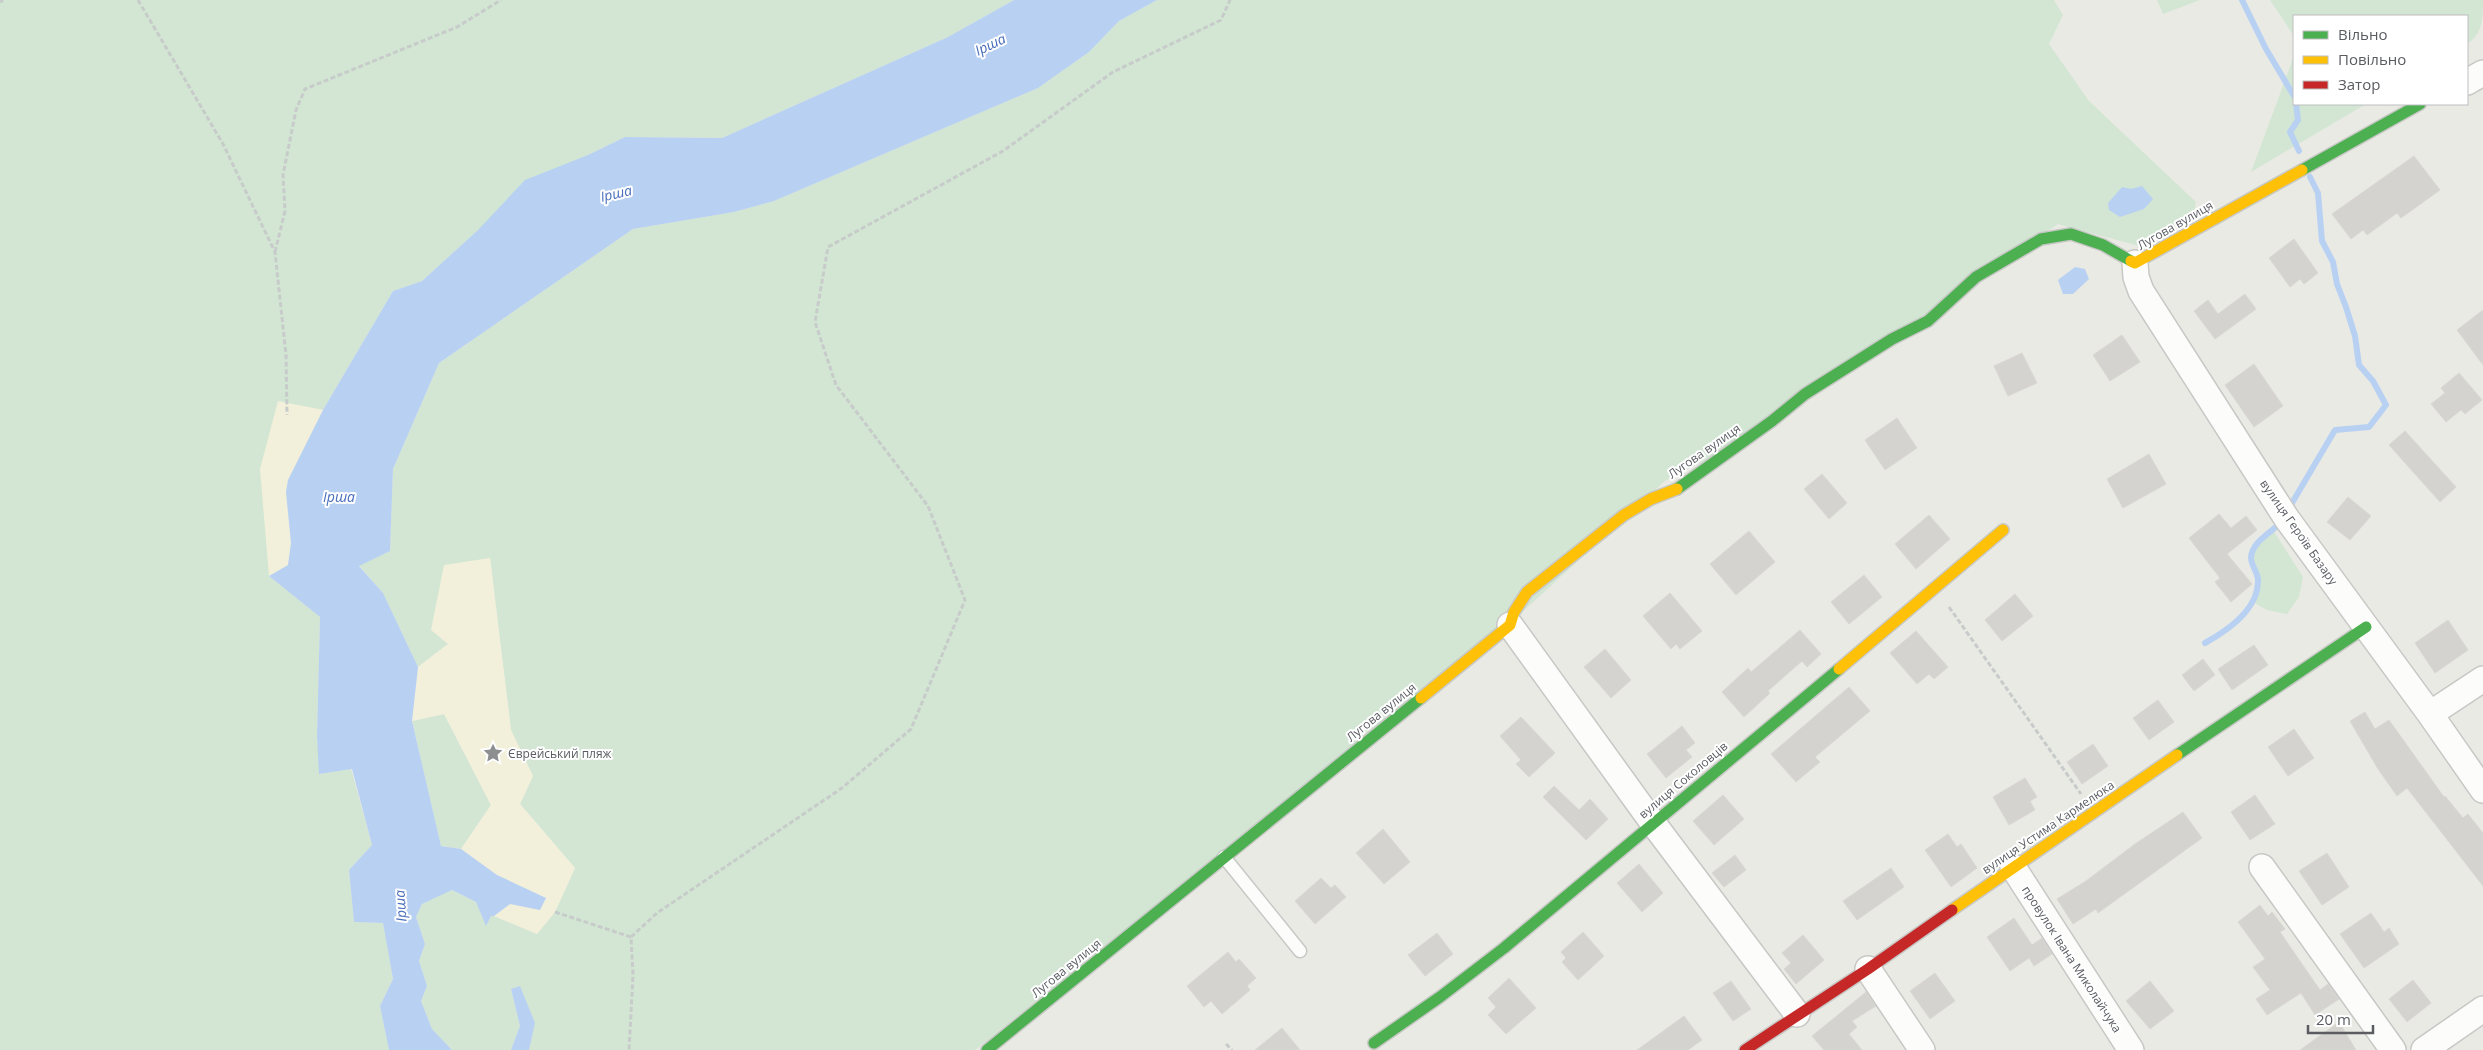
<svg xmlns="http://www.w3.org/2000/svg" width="2483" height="1050" font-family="'Open Sans',sans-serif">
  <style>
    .green { fill: #d2e6d3 }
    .sand { fill: #f2f0da }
    .water { fill: #b8d1f3 }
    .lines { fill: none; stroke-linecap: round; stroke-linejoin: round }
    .stream { stroke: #b8d1f3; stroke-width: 6 }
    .building { fill: #d4d3cf; stroke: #d9d8d3 }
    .lane-casing { stroke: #c7c8c6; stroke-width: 15 }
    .street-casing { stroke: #c7c8c6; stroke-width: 28 }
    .fast-casing { stroke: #c7c7c5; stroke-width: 14 }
    .slow-casing { stroke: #c7c7c5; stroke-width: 14 }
    .jam-casing { stroke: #c7c7c5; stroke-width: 14 }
    .path { stroke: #c7cbca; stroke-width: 3; stroke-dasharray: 5 2.5; stroke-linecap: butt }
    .lane { stroke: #fcfcfb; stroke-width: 12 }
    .street { stroke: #fcfcfb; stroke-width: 25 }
    .fast { stroke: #4caf50; stroke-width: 11 }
    .slow { stroke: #ffc107; stroke-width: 11 }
    .jam { stroke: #c62828; stroke-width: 11 }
    .labels { text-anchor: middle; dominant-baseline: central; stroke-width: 4; stroke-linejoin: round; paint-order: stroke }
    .street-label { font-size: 12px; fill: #5a5c62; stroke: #fff }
    .poi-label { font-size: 12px; fill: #5a5c62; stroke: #fff; text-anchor: start }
    .water-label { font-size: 14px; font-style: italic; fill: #486dbc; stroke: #fff }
  </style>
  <rect width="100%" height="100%" fill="#eaeae4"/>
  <path class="green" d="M0 0H1014L948 37 722 138 625 137 588 155 478 230 422 281 393 291 323 410 278 402 269 576 320 617 317 736 320 774 351 769 372 845 349 870 354 922 383 923 393 979 380 1006 389 1050H0Z
    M1157 0H2054L2063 15 2049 44 2089 101 2196 202 2194 213 2139 246 2058 224 1739 442 1665 481 1494 638 975 1050H529L535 1023 511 990 520 1026 511 1050H452L432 1029 421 1001 427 986 419 961 425 944 416 917 422 904 451 890 476 902 486 925 491 916H494L537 934 555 912 575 868 520 804 533 776 511 731 490 558 448 644 418 667 383 593 359 565 390 551 393 469 439 363 633 229 734 212 774 201 1038 88 1089 52 1119 21Z
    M2157 0H2200L2163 14Z
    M2270 0H2483C2483 18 2483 34 2467 44V16H2294V36Z
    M2294 56V104H2366L2251 172Z
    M2273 530 2303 577 2299 597 2287 614 2267 610 2253 602 2258 581 2251 558 2257 543Z
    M444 714 491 805 461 849 441 846 412 721Z"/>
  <path class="sand" d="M278 401 323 410 288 480 286 492 291 543 288 566 269 576 260 469Z
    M490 558 511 730 533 776 520 804 575 868 555 912 537 934 494 916 510 904 540 910 546 898 497 875 461 849 491 805 444 714 412 721 418 667 448 644 431 630 444 565Z"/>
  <path class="water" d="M1014 0H1157L1119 21 1089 52 1038 88 774 201 734 212 633 229 439 363 393 469 390 551 359 566 383 593 418 667 412 721 441 846 461 849 497 875 546 898 540 910 510 904 494 916H491L486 926 476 902 452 890 422 904 416 917 425 944 419 961 427 986 421 1001 432 1029 452 1050H389L380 1006 393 979 383 923 354 922 349 870 372 845 352 769 319 774 317 736 320 617 269 576 288 565 291 543 286 492 288 480 323 410 393 291 422 281 478 230 525 180 588 155 625 137 722 138 948 37Z
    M2142 186 2153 199 2144 209 2120 217 2109 210 2108 203 2122 187 2131 189Z
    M2075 267 2085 269 2089 279 2073 294H2063L2058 280Z
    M520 986 535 1023 529 1050H511L520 1026 511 989Z"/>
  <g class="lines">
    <path class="stream" d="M2242 0 2266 49 2294 96
      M2296 104 2298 120 2290 132 2299 151
      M2292 503 2335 430 2369 427 2386 405 2373 381 2359 365 2355 336 2346 307 2337 284 2333 262 2322 241 2318 193 2310 177
      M2205 643C2227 631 2259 610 2258 580 2258 573 2251 565 2251 558 2251 544 2268 534 2277 526"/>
  </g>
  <path class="building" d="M2414 156 2440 190 2401 218 2397 213 2367 235 2363 230 2351 239 2332 214Z
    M2294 239 2318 273 2304 284 2300 279 2290 287 2269 258Z
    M2245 294 2256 309 2215 339 2194 311 2208 300 2218 314Z
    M2483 310V365L2457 330Z
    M2122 335 2140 362 2110 381 2093 355Z
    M2022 353 2037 383 2008 396 1994 366Z
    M2254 364 2283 406 2254 427 2225 385Z
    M2459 373 2482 400 2465 414 2461 410 2446 422 2431 404 2445 393 2441 388Z
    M1897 418 1917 448 1885 470 1865 440Z
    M2405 431 2456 487 2440 502 2389 445Z
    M2149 454 2166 484 2123 508 2107 479Z
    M1822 474 1847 503 1829 519 1804 489Z
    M2348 497 2371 516 2350 540 2327 522Z
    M2219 514 2231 528 2246 516 2257 530 2227 554 2252 584 2231 602 2215 582 2220 578 2189 538Z
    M1929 515 1950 539 1916 569 1895 544Z
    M1749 531 1775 562 1736 595 1710 564Z
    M1864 575 1882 597 1849 624 1831 602Z
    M1670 593 1702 631 1680 649 1676 644 1671 649 1643 616Z
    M2015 594 2033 616 2002 641 1985 620Z
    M2448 620 2468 650 2435 673 2415 643Z
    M1800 630 1821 654 1807 667 1802 661 1768 691 1770 693 1744 717 1722 692 1748 668 1751 672Z
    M1916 631 1948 667 1934 679 1929 674 1917 684 1890 653Z
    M2254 645 2268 665 2232 690 2218 669Z
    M1605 649 1631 680 1611 698 1584 667Z
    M2203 659 2215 675 2194 691 2182 675Z
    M1849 687 1870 711 1815 757 1820 762 1796 782 1771 754Z
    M2158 700 2174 722 2149 740 2133 718Z
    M2365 712 2375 729 2389 720 2444 797 2445 796 2463 818 2468 814 2483 833V886L2407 788 2397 796 2378 769 2350 721Z
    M1521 717 1555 753 1529 777 1516 764 1521 760 1500 736Z
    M1682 726 1695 743 1686 750 1692 757 1666 778 1647 754Z
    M2294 729 2314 758 2288 776 2268 747Z
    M2093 744 2108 766 2082 784 2067 762Z
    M2025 778 2037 797 2030 801 2035 810 2009 825 1993 797Z
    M1554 786 1579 810 1590 799 1608 819 1586 840 1543 797Z
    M1723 795 1744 819 1714 845 1693 821Z
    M2255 795 2275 824 2250 840 2231 812Z
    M2183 812 2202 838 2098 913 2096 909 2073 924 2057 899 2086 881 2135 844Z
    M1383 829 1410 862 1384 884 1356 853Z
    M1948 834 1957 847 1961 844 1977 868 1951 887 1925 850Z
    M2327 853 2349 887 2322 905 2299 871Z
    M1735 855 1746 870 1724 887 1712 873Z
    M1639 864 1663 893 1642 912 1617 883Z
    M1891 868 1904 887 1857 920 1843 901Z
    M1321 878 1331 888 1335 885 1346 897 1315 924 1295 901Z
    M2260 905 2268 916 2272 912 2285 929 2280 932 2320 990 2328 984 2339 999 2315 1015 2301 993 2267 1015 2256 999 2270 990 2253 967 2265 959 2238 922Z
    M2371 913 2384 932 2389 928 2399 944 2364 968 2340 934Z
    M2014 918 2032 945 2042 938 2052 954 2034 966 2029 958 2010 971 1987 937Z
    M1583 932 1604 956 1578 980 1562 962 1566 958 1561 952Z
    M1437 933 1453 954 1425 976 1408 955Z
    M1803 935 1824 960 1796 984 1784 969 1791 963 1782 953Z
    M1228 952 1236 962 1239 959 1256 978 1247 986 1250 990 1222 1014 1211 1001 1204 1007 1187 986Z
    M1935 973 1955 1001 1930 1019 1910 991Z
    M1509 978 1536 1008 1506 1034 1488 1015 1496 1007 1488 998Z
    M2413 980 2431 1003 2407 1022 2389 999Z
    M1731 981 1751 1009 1733 1021 1713 993Z
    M2150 981 2174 1011 2150 1029 2126 1001Z
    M1866 992 1876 1006 1852 1021 1857 1027 1849 1034 1862 1050H1824L1812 1036Z
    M1684 1016 1702 1040 1688 1050H1637Z
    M2339 1022 2356 1050H2300Z
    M1282 1028 1300 1050H1255Z"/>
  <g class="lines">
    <defs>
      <path id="lane" d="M1224 857 1300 951"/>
      <path id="street" d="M2467 82 2483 73
        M2135 263 2136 277 2141 291 2287 519 2430 714 2483 790
        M1510 625 1653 823 1797 1014
        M2430 714 2483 679
        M2013 867 2131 1050
        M2262 867 2393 1050
        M1868 969 1922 1050
        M2424 1050 2483 1009"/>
      <path id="fast" d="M2302 170 2420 104
        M1677 489 1772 421 1805 394 1892 339 1928 321 1976 277 2041 239 2071 234 2103 245 2131 261
        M2177 755 2366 627
        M1374 1043 1440 997 1504 948 1839 669
        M987 1050 1421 698"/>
      <path id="slow" d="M2131 261 2135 263 2302 170
        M1839 669 2003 530
        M1421 698 1510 625 1514 612 1527 592 1624 515 1651 499 1677 489
        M1952 910 2177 755"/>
      <path id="jam" d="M1745 1050 1868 969 1952 910"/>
    </defs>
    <use href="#lane" class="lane-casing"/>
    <use href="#street" class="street-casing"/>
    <use href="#fast" class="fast-casing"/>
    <use href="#slow" class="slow-casing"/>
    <use href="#jam" class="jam-casing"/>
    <path class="path" d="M138 0 223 144 275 252 286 355 287 415
      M0 2 3 0
      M275 252 285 211 283 175 296 110 305 89 457 27 501 0
      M1949 607 2081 794
      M555 912 631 937 633 975 629 1050
      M631 937 657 913 842 788 911 729 965 600 928 506 836 385 815 322 828 247 1003 151 1113 72 1221 20 1230 0
      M1226 1044 1232 1050"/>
    <use href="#lane" class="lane"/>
    <use href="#street" class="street"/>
    <use href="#fast" class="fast"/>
    <use href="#slow" class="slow"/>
    <use href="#jam" class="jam"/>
  </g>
  <defs>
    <symbol id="sight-bare" viewBox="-9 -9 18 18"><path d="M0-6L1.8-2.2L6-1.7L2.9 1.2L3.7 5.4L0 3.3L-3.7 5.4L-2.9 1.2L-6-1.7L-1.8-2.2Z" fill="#8c8e90" stroke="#fff" stroke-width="2.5" paint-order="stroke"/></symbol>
  </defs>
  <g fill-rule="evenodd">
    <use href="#sight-bare" x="479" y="739" width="28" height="28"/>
  </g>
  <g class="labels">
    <g class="street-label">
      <text transform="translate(2175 225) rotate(-30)">Лугова вулиця</text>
      <text transform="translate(1704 451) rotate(-35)">Лугова вулиця</text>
      <text transform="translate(2299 532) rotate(55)">вулиця Героїв Базару</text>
      <text transform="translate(1381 712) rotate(-39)">Лугова вулиця</text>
      <text transform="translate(1683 780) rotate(-40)">вулиця Соколовців</text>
      <text transform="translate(2048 827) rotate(-34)">вулиця Устима Кармелюка</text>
      <text transform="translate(2072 959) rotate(57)">провулок Івана Миколайчука</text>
      <text transform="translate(1066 968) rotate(-39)">Лугова вулиця</text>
    </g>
    <g class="poi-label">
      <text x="508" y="753">Єврейський пляж</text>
    </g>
    <g class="water-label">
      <text transform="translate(990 44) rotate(-26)">Ірша</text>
      <text transform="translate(616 193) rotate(-13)">Ірша</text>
      <text x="339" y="496">Ірша</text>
      <text transform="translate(400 906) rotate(-94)">Ірша</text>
    </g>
  </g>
  <rect x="2293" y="15" width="175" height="90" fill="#ffffff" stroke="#bdbec0"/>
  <rect x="2303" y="31" width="25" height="8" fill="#4caf50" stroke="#bdbec0"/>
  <text x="2338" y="40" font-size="15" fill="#5a5c62">Вільно</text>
  <rect x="2303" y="56" width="25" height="8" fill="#ffc107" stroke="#bdbec0"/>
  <text x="2338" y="65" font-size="15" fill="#5a5c62">Повільно</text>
  <rect x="2303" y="81" width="25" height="8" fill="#c62828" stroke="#bdbec0"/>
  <text x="2338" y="90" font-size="15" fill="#5a5c62">Затор</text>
  <path d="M2308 1025v8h65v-8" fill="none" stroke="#5a5c62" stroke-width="2.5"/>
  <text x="2316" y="1025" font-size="15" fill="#5a5c62" stroke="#ffffff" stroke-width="4" paint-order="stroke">20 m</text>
</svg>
